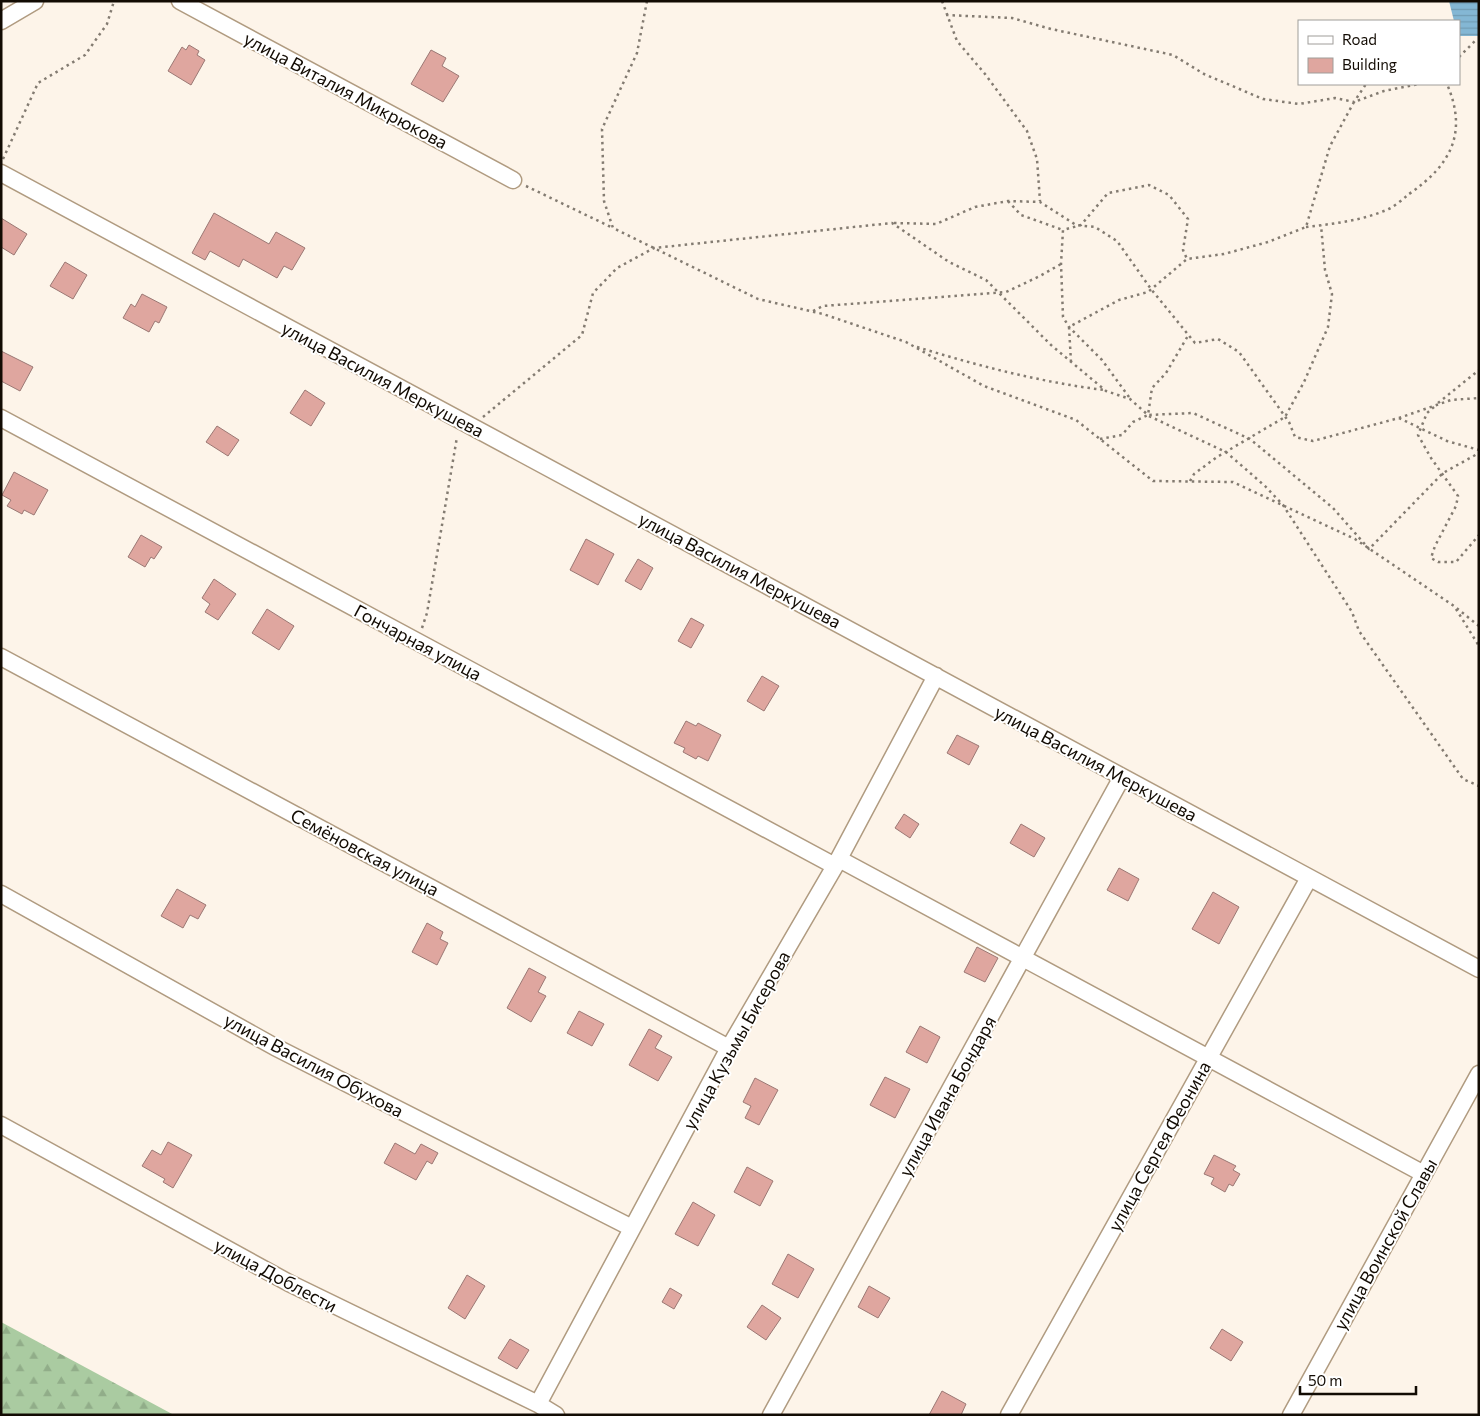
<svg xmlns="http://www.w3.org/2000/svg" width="1480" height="1416" font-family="Commissioner,sans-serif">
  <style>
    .forest { fill: url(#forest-firs) }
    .water { fill: url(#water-rules) }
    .building { fill: #dfa69f; stroke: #9b7874 }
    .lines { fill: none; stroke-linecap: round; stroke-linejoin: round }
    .minor-casing { stroke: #b09b80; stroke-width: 19 }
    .path { stroke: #837b71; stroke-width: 2.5; stroke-dasharray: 2.5 4; stroke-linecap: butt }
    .minor { stroke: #fff; stroke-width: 16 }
    .labels { text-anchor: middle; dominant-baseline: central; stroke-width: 4; stroke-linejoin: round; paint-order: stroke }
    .street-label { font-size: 18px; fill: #120b03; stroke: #fff }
  </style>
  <defs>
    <pattern id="forest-firs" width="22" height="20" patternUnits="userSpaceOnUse" patternTransform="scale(1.25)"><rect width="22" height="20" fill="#aacba1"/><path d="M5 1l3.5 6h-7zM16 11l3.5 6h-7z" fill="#91ad89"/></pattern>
    <pattern id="water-rules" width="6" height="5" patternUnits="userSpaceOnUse" patternTransform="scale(1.25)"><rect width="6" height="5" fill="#84b7d4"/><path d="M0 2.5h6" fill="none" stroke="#719cb4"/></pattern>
  </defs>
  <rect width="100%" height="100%" fill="#fdf4e9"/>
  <path class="forest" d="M1 1322 174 1415H1Z"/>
  <path class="water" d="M1449 1H1479V36H1459V21H1454Z"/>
  <path class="building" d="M189 45 199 51 197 55 205 60 191 85 168 71 182 47 186 50Z
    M431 50 446 58 442 66 459 76 443 102 411 84Z
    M214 213 269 244 276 232 305 248 292 270 284 266 277 278 243 259 239 267 210 251 205 260 192 253Z
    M1 218 27 234 14 255 1 247Z
    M65 262 87 275 73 299 50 286Z
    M142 294 167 307 159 323 155 321 149 332 123 318 131 304 135 307Z
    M1 351 33 367 20 391 1 381Z
    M305 390 325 403 311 426 290 413Z
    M217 426 239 440 228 456 206 442Z
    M14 472 48 490 34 515 24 510 22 514 7 506 11 500 2 495Z
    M141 535 162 547 154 559 151 557 145 567 128 557Z
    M586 539 614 554 598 585 570 570Z
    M638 559 653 568 641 590 625 581Z
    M214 579 236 594 218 620 205 612 210 604 202 598Z
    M267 609 294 626 279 650 252 633Z
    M691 618 704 625 691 648 678 641Z
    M762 676 779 686 764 711 747 701Z
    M686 721 696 726 698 723 721 735 708 761 698 756 696 759 683 752 685 748 674 743Z
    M957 735 979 746 969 765 947 753Z
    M904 814 919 824 910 838 895 828Z
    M1021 824 1045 838 1034 857 1010 843Z
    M1119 868 1139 879 1128 901 1107 890Z
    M177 889 206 905 198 919 190 915 183 928 161 916Z
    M1213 892 1239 907 1219 944 1192 929Z
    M427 923 443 932 440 939 448 943 437 965 412 952Z
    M977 947 998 958 985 982 964 972Z
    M529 968 546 977 538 992 546 996 531 1022 507 1008Z
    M579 1011 604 1024 592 1046 567 1033Z
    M920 1026 940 1037 927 1063 906 1052Z
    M649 1029 662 1036 655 1048 672 1057 658 1081 629 1065Z
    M885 1077 910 1089 895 1118 870 1105Z
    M755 1078 778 1090 759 1125 745 1118 751 1106 743 1102Z
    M168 1142 192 1155 173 1188 163 1182 165 1179 142 1166 152 1150 161 1155Z
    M395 1143 415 1154 421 1144 438 1153 432 1164 427 1161 416 1180 384 1163Z
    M1214 1155 1236 1166 1233 1170 1240 1174 1233 1186 1229 1184 1225 1192 1211 1184 1214 1178 1204 1174Z
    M747 1167 773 1181 760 1206 734 1192Z
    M693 1202 715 1215 698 1246 675 1234Z
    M788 1254 814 1269 798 1298 772 1284Z
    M467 1275 485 1286 465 1319 448 1308Z
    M869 1286 890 1298 878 1318 858 1307Z
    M670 1288 682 1295 674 1309 662 1302Z
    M762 1305 781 1318 766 1340 747 1327Z
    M1222 1329 1243 1342 1231 1361 1210 1348Z
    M510 1339 529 1350 517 1369 498 1358Z
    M942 1391 966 1404 961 1415H929Z"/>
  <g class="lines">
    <defs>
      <path id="minor" d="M180 1 513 180
        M1 21 35 1
        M1 173 1479 969
        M1 418 835 866
        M1 657 729 1048
        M839 859 1424 1174
        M1 894 275 1047 632 1228
        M1 1125 289 1283 538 1404 556 1415
        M538 1404 729 1048 835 866 936 676
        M771 1415 1122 777
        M1009 1415 1309 878
        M1291 1415 1479 1074"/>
    </defs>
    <use href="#minor" class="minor-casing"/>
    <path class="path" d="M647 1 637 53 602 129 604 201 613 228 758 299 823 314 906 342 984 386 1076 420 1153 481 1233 482 1355 539 1454 606 1479 626
      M942 1 957 41 985 74 1027 131 1037 159 1040 201
      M946 15 1012 18 1051 29 1173 55 1204 74 1263 99 1299 104 1335 98 1354 102 1366 84
      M1459 57 1475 41
      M3 159 38 83 85 55 107 24 114 1
      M526 186 613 228
      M1008 201 1021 215 1063 230
      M894 223 936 224 975 207 1008 201 1040 202 1076 225 1095 227 1117 241 1151 289 1195 343 1218 339 1239 352 1289 422 1295 437 1313 441 1399 418 1451 400 1479 398
      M1306 227C1332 224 1359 221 1384 211 1393 208 1402 200 1409 194 1451 165 1468 133 1447 84
      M813 311 823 306 1006 292 1040 276 1061 264
      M917 347C979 366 1040 382 1104 390
      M1071 362 1069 327 1119 300 1148 292 1187 259 1224 254 1268 242 1306 227 1330 146 1354 102 1384 91 1419 84
      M1129 397 1102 360 1069 327 1063 317 1061 264 1063 230 1081 225 1108 193 1149 185 1169 195 1188 219 1183 250 1187 259
      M1438 403 1479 370
      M1434 407 1427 413 1418 435 1431 458 1458 496 1456 506 1435 546 1431 558 1438 562H1456L1479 535
      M1149 416 1226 452 1265 486 1283 505 1352 612 1359 631 1463 779 1479 786
      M483 417 582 335 593 293 617 268 654 248 892 223 949 262 986 280 1051 345 1106 391 1130 399 1148 415 1193 413 1250 439 1333 508 1369 549 1443 473 1479 453
      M1399 418 1447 441 1479 450
      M1100 439 1122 435 1133 422 1148 415 1152 388 1166 373 1189 334
      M1190 481 1194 474 1217 457 1285 417 1304 382 1328 327 1332 294 1325 270 1321 225
      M1456 609 1479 646
      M422 628 427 613 457 437"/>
    <use href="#minor" class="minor"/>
  </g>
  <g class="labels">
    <g class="street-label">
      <text transform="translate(346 90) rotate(28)">улица Виталия Микрюкова</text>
      <text transform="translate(383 379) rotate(28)">улица Василия Меркушева</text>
      <text transform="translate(740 570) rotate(28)">улица Василия Меркушева</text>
      <text transform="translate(418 642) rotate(28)">Гончарная улица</text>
      <text transform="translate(1096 763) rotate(28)">улица Василия Меркушева</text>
      <text transform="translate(365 852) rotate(28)">Семёновская улица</text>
      <text transform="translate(736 1040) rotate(-61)">улица Кузьмы Бисерова</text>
      <text transform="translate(314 1065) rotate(28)">улица Василия Обухова</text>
      <text transform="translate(947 1096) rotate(-61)">улица Ивана Бондаря</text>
      <text transform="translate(1159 1146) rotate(-61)">улица Сергея Феонина</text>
      <text transform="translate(1385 1244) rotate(-61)">улица Воинской Славы</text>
      <text transform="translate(276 1275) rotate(28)">улица Доблести</text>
    </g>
  </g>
  <rect width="1480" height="1416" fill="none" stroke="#120b03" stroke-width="5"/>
  <rect x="1298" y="20" width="162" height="65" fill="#ffffff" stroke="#a09d9a"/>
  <rect x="1308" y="36" width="25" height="8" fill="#ffffff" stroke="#a09d9a"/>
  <text x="1342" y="45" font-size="15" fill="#120b03">Road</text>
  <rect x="1308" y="58" width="25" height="15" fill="#dfa69f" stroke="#a09d9a"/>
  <text x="1342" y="70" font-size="15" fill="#120b03">Building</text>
  <path d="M1300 1386v8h116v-8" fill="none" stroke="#120b03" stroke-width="2.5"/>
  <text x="1308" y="1386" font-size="15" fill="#120b03" stroke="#ffffff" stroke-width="4" paint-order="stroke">50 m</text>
</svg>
